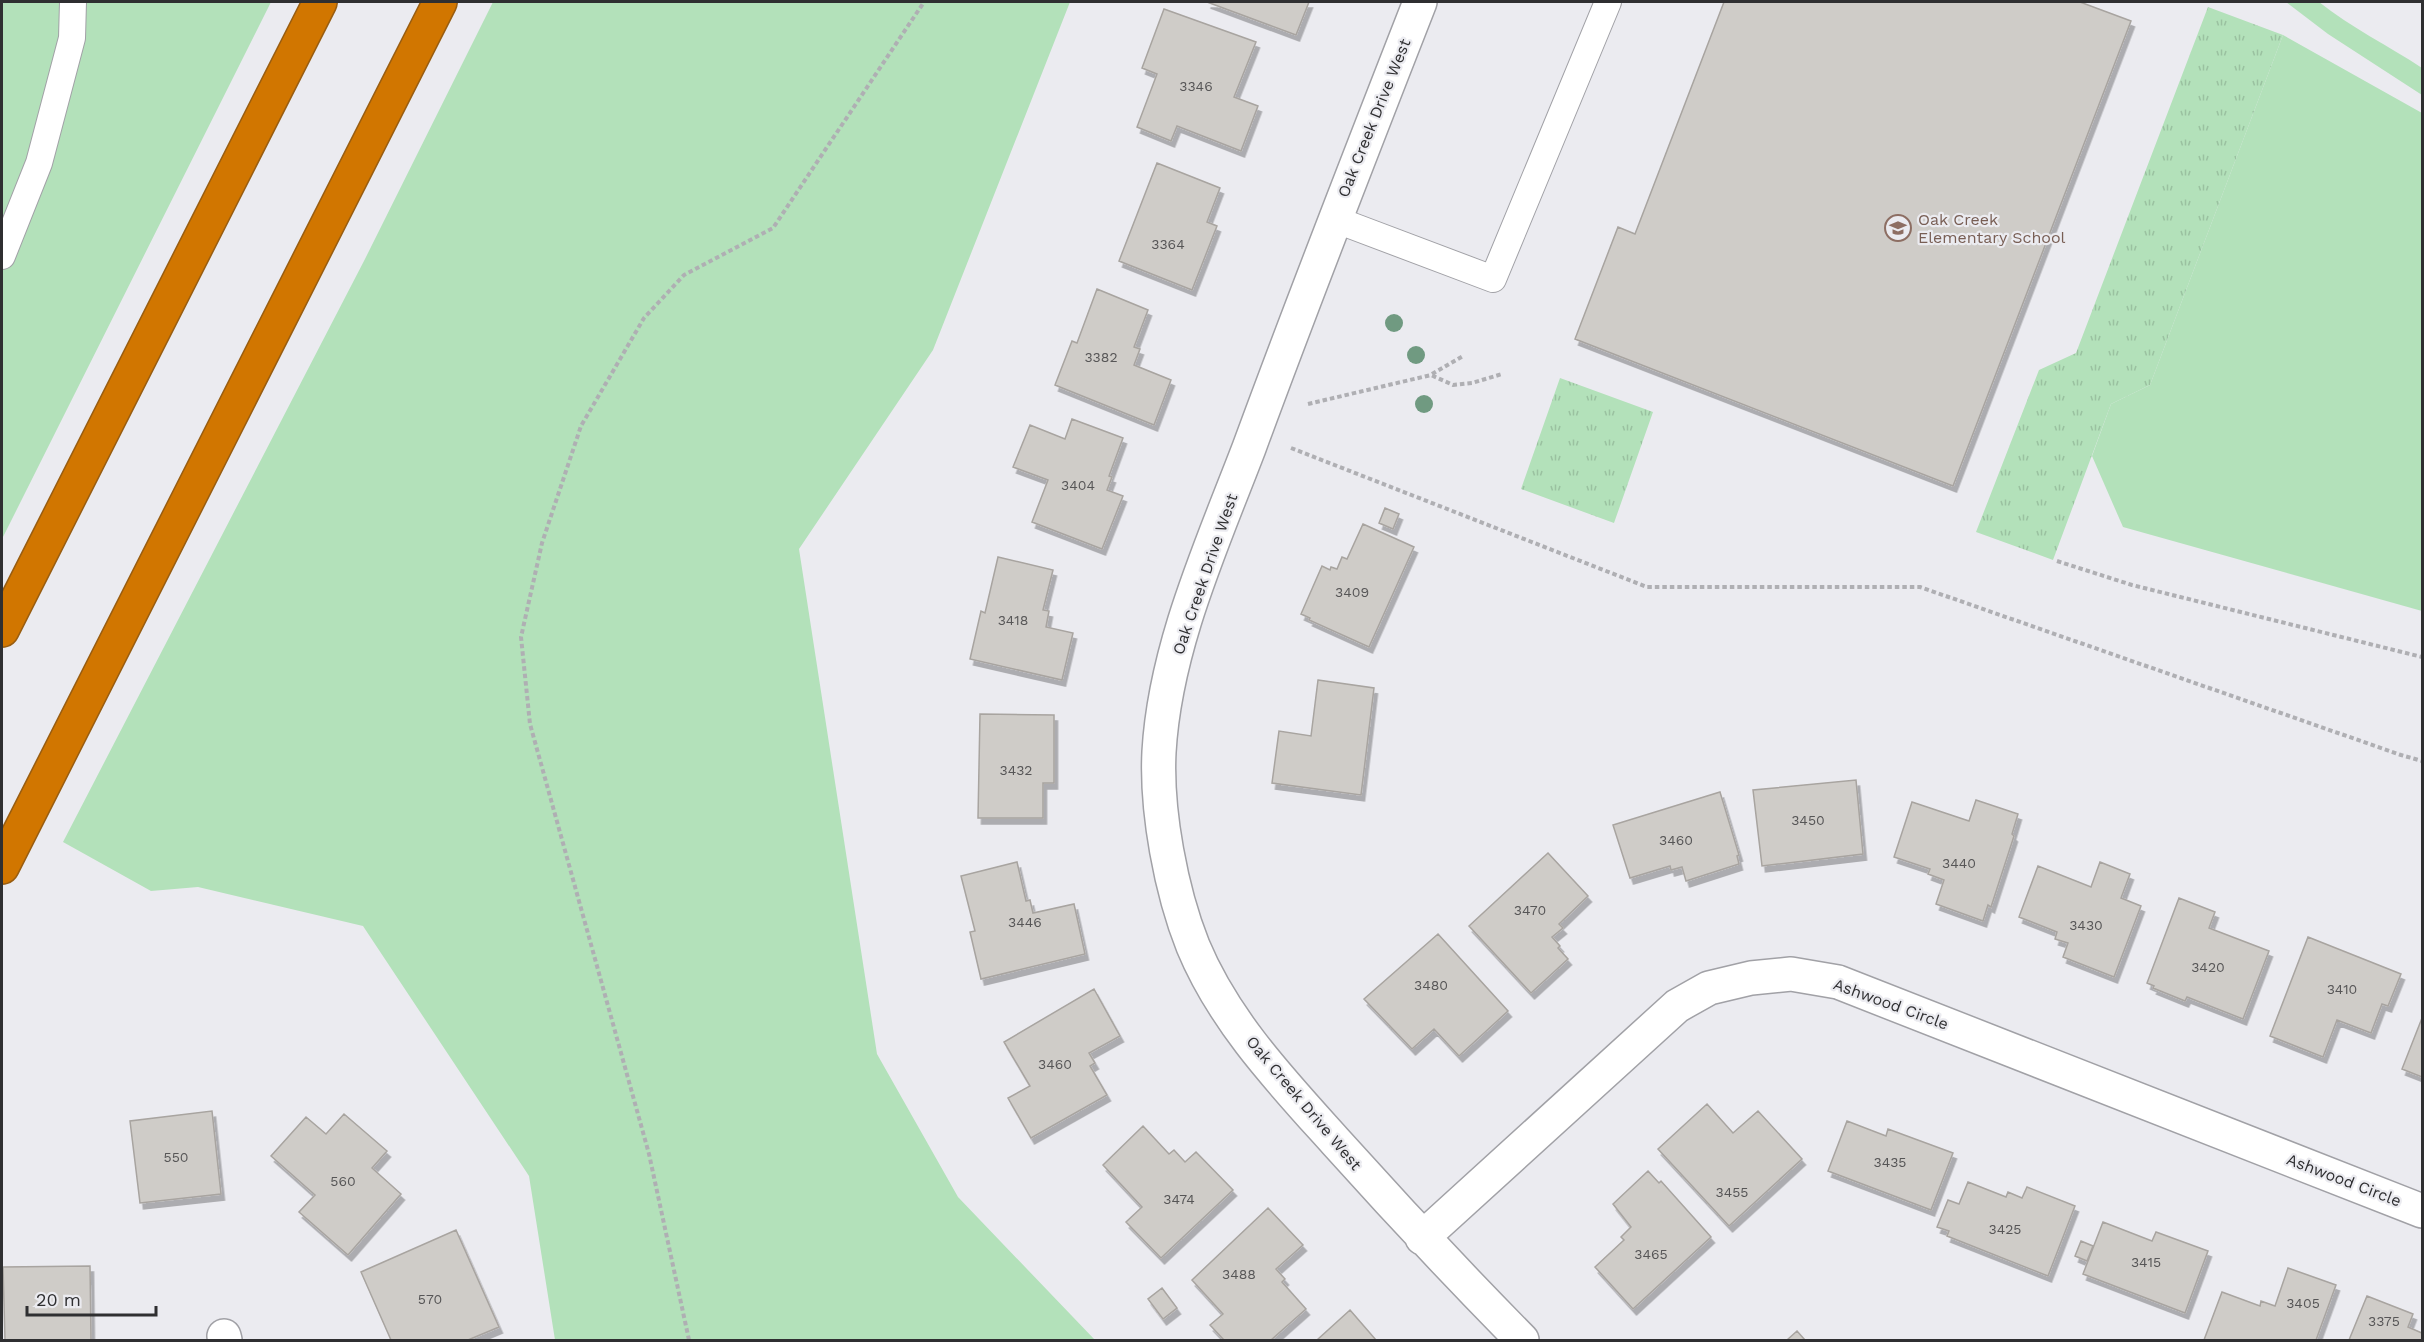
<svg xmlns="http://www.w3.org/2000/svg" width="2424" height="1342" font-family="'Work Sans',sans-serif">
  <style>
    .grass { fill: #b3e1ba }
    .park { fill: url(#park-tufts) }
    .building { fill: #cfccc8; stroke: #a8a4a0; stroke-width: 1.5; filter: url(#shadow) }
    .lines { fill: none; stroke-linecap: round; stroke-linejoin: round }
    .lane-casing { stroke: #a1a1a6; stroke-width: 28 }
    .street-casing { stroke: #a1a1a6; stroke-width: 36 }
    .highway-casing { stroke: #985d11; stroke-width: 36 }
    .path { stroke: #afafb3; stroke-width: 4; stroke-dasharray: 4.5 3; stroke-linecap: butt }
    .lane { stroke: #fff; stroke-width: 26 }
    .street { stroke: #fff; stroke-width: 33 }
    .highway { stroke: #d17600; stroke-width: 33 }
    .tree { fill: #709a81 }
    .labels { text-anchor: middle; dominant-baseline: central; stroke-width: 4.5; stroke-linejoin: round; paint-order: stroke }
    .number-label { font-size: 14px; fill: #575657 }
    .street-label { font-size: 16px; fill: #2f2f31; stroke: #ebebf0 }
    .education-label { font-size: 16px; fill: #785e54; stroke: #ebebf0; text-anchor: start }
  </style>
  <defs>
    <pattern id="park-tufts" width="24" height="20" patternUnits="userSpaceOnUse" patternTransform="scale(1.5)"><rect width="24" height="20" fill="#b3e1ba"/><path d="M3 7l-1-3M5 7V3M7 7l1-3M15 17l-1-3M17 17v-4M19 17l1-3" fill="none" stroke="#9ac1a0"/></pattern>
    <filter id="shadow"><feDropShadow dx="3.5" dy="6" stdDeviation="0" flood-color="#0004"/></filter>
  </defs>
  <rect width="100%" height="100%" fill="#ebebf0"/>
  <path class="grass" d="M2 2H271L2 539Z
    M493 2H1070L933 350 799 549 877 1054 958 1197 1095 1340H555L529 1176 363 926 198 887 151 891 63 842 365 259Z
    M2286 2H2319C2350 27 2389 46 2422 68V95L2328 34Z
    M2283 35 2422 113V611L2123 527 2092 456 2111 404 2150 385Z"/>
  <path class="park" d="M2208 7 2283 35 2150 385 2111 404 2053 560 1976 532 2039 370 2076 353Z
    M1560 378 1653 412 1614 523 1521 489Z"/>
  <path class="building" d="M1207 2H1309L1296 35Z
    M1724 2H2080L2131 21 1953 486 1575 339 1618 227 1635 234Z
    M1164 9 1256 42 1234 97 1258 106 1241 151 1177 126 1171 141 1137 127 1157 74 1142 68Z
    M1157 163 1220 188 1207 222 1217 226 1192 290 1119 261Z
    M1097 289 1148 310 1134 347 1140 349 1134 365 1171 380 1154 425 1055 385 1072 341 1077 343Z
    M1072 419 1123 438 1109 476 1112 477 1107 490 1123 496 1102 549 1032 522 1048 480 1013 467 1030 425 1065 439Z
    M1385 508 1399 514 1393 529 1379 523Z
    M1363 524 1414 547 1369 647 1309 620 1310 618 1301 614 1322 566 1330 570 1331 567 1337 569 1342 557 1347 559Z
    M998 557 1053 570 1043 610 1049 611 1046 627 1073 633 1062 680 970 659 981 611 985 613Z
    M1318 680 1374 688 1361 795 1272 783 1279 731 1311 736Z
    M980 714 1054 715V783H1043V818H978Z
    M1856 780 1863 854 1762 866 1753 790Z
    M1720 792 1739 855 1737 856 1739 864 1686 881 1682 867 1671 870 1670 866 1630 878 1613 825Z
    M1976 800 2018 814 2012 834 2014 836 1991 907 1988 905 1983 921 1936 904 1944 880 1928 874 1930 869 1894 857 1912 802 1969 821Z
    M1548 853 1588 896 1559 924 1563 928 1552 937 1560 946 1558 948 1568 959 1531 993 1469 926Z
    M1017 862 1026 901 1030 900 1033 913 1074 904 1085 954 981 979 970 932 975 931 961 876Z
    M2100 862 2130 874 2121 898 2141 906 2114 977 2063 957 2068 943 2055 939 2057 932 2019 917 2038 866 2091 887Z
    M2179 898 2215 912 2209 928 2269 951 2243 1019 2187 997 2185 1001 2153 988 2154 986 2147 983Z
    M1438 934 1508 1011 1459 1056 1434 1029 1412 1049 1364 999Z
    M2308 937 2401 974 2388 1006 2382 1004 2371 1033 2337 1020 2323 1057 2270 1036Z
    M1094 989 1120 1036 1089 1053 1095 1063 1090 1066 1107 1095 1031 1138 1008 1098 1030 1086 1004 1042Z
    M2422 1018V1077L2402 1069Z
    M1707 1104 1733 1133 1758 1111 1802 1159 1729 1226 1658 1149Z
    M212 1111 221 1194 140 1203 130 1121Z
    M344 1114 387 1151 372 1168 401 1194 348 1255 299 1212 315 1195 271 1156 306 1117 326 1134Z
    M1847 1121 1886 1136 1888 1129 1953 1153 1931 1210 1828 1171Z
    M1143 1126 1169 1154 1174 1150 1185 1162 1196 1152 1233 1190 1161 1258 1126 1222 1142 1207 1103 1165Z
    M1648 1171 1659 1183 1661 1181 1711 1237 1633 1309 1595 1267 1624 1240 1621 1237 1631 1227 1613 1204Z
    M1968 1182 2006 1197 2008 1192 2022 1198 2027 1187 2075 1206 2048 1276 1947 1236 1949 1231 1937 1227 1948 1200 1959 1204Z
    M1268 1208 1303 1245 1276 1269 1285 1279 1282 1282 1306 1309 1271 1340H1224L1210 1325 1223 1314 1192 1280Z
    M2103 1222 2152 1241 2156 1232 2208 1251 2185 1313 2083 1274Z
    M456 1230 499 1327 468 1340H391L361 1272Z
    M2081 1241 2093 1246 2087 1261 2075 1256Z
    M90 1266 91 1340H5L3 1267Z
    M2288 1268 2336 1285 2316 1340H2204L2222 1292 2260 1306 2261 1301 2275 1306Z
    M1162 1288 1177 1308 1163 1319 1148 1299Z
    M2367 1296 2413 1314 2408 1327 2422 1333V1340H2349Z
    M1350 1310 1376 1340H1317Z
    M1797 1331 1805 1340H1787Z"/>
  <g class="lines">
    <defs>
      <path id="lane" d="M1334 219 1493 279 1608 2
        M2 256 39 163 72 38 73 2"/>
      <path id="street" d="M1420 2C1362 150 1304 298 1249 448 1212 545 1165 647 1159 752 1156 811 1171 891 1193 946 1224 1021 1281 1081 1335 1141 1396 1209 1458 1275 1522 1340
        M1422 1238 1677 1006 1709 988 1751 978 1791 974 1838 982 2422 1211
        M224 1336 225 1340"/>
      <path id="highway" d="M2 630 320 2
        M2 867 440 2"/>
    </defs>
    <use href="#lane" class="lane-casing"/>
    <use href="#street" class="street-casing"/>
    <use href="#highway" class="highway-casing"/>
    <path class="path" d="M1432 374 1463 356
      M1308 404 1431 375 1453 385 1472 383 1502 374
      M1291 448 1647 587H1920L2401 755 2422 761
      M2057 561 2132 585 2422 657
      M689 1340 649 1154 530 724 521 637 542 543 581 426 644 318 684 275 773 228 924 2"/>
    <use href="#lane" class="lane"/>
    <use href="#street" class="street"/>
    <use href="#highway" class="highway"/>
  </g>
  <g class="tree">
    <circle cx="1394" cy="323" r="9"/>
    <circle cx="1416" cy="355" r="9"/>
    <circle cx="1424" cy="404" r="9"/>
  </g>
  <defs>
    <symbol id="school-ring" viewBox="-11 -11 22 22"><circle r="9.5" fill="#ebebf0" stroke="#8d6e63" stroke-width="1.5"/><path d="M0-5L7-2L0 1L-7-2ZM-4 1L0 2.5L4 1V4Q0 6-4 4Z" fill="#8d6e63"/></symbol>
  </defs>
  <g fill-rule="evenodd">
    <use href="#school-ring" x="1883" y="213" width="30" height="30"/>
  </g>
  <g class="labels">
    <g class="number-label">
      <text x="1196" y="86">3346</text>
      <text x="1168" y="244">3364</text>
      <text x="1101" y="357">3382</text>
      <text x="1078" y="485">3404</text>
      <text x="1352" y="592">3409</text>
      <text x="1013" y="620">3418</text>
      <text x="1016" y="770">3432</text>
      <text x="1808" y="820">3450</text>
      <text x="1676" y="840">3460</text>
      <text x="1959" y="863">3440</text>
      <text x="1530" y="910">3470</text>
      <text x="1025" y="922">3446</text>
      <text x="2086" y="925">3430</text>
      <text x="2208" y="967">3420</text>
      <text x="1431" y="985">3480</text>
      <text x="2342" y="989">3410</text>
      <text x="1055" y="1064">3460</text>
      <text x="176" y="1157">550</text>
      <text x="1890" y="1162">3435</text>
      <text x="343" y="1181">560</text>
      <text x="1732" y="1192">3455</text>
      <text x="1179" y="1199">3474</text>
      <text x="2005" y="1229">3425</text>
      <text x="1651" y="1254">3465</text>
      <text x="2146" y="1262">3415</text>
      <text x="1239" y="1274">3488</text>
      <text x="430" y="1299">570</text>
      <text x="2303" y="1303">3405</text>
      <text x="2384" y="1321">3375</text>
    </g>
    <g class="street-label">
      <text transform="translate(1374 118) rotate(-68)">Oak Creek Drive West</text>
      <text transform="translate(1205 574) rotate(-71)">Oak Creek Drive West</text>
      <text transform="translate(1891 1004) rotate(20)">Ashwood Circle</text>
      <text transform="translate(1304 1103) rotate(50)">Oak Creek Drive West</text>
      <text transform="translate(2344 1180) rotate(21)">Ashwood Circle</text>
    </g>
    <g class="education-label">
      <text x="1918" y="219">Oak Creek<tspan x="1918" dy="18">Elementary School</tspan></text>
    </g>
  </g>
  <rect width="2424" height="1342" fill="none" stroke="#2f2f31" stroke-width="6"/>
  <path d="M27 1306v9h129v-9" fill="none" stroke="#2f2f31" stroke-width="3"/>
  <text x="36" y="1306" font-size="18" fill="#2f2f31" stroke="#ebebf0" stroke-width="4.5" paint-order="stroke">20 m</text>
</svg>
